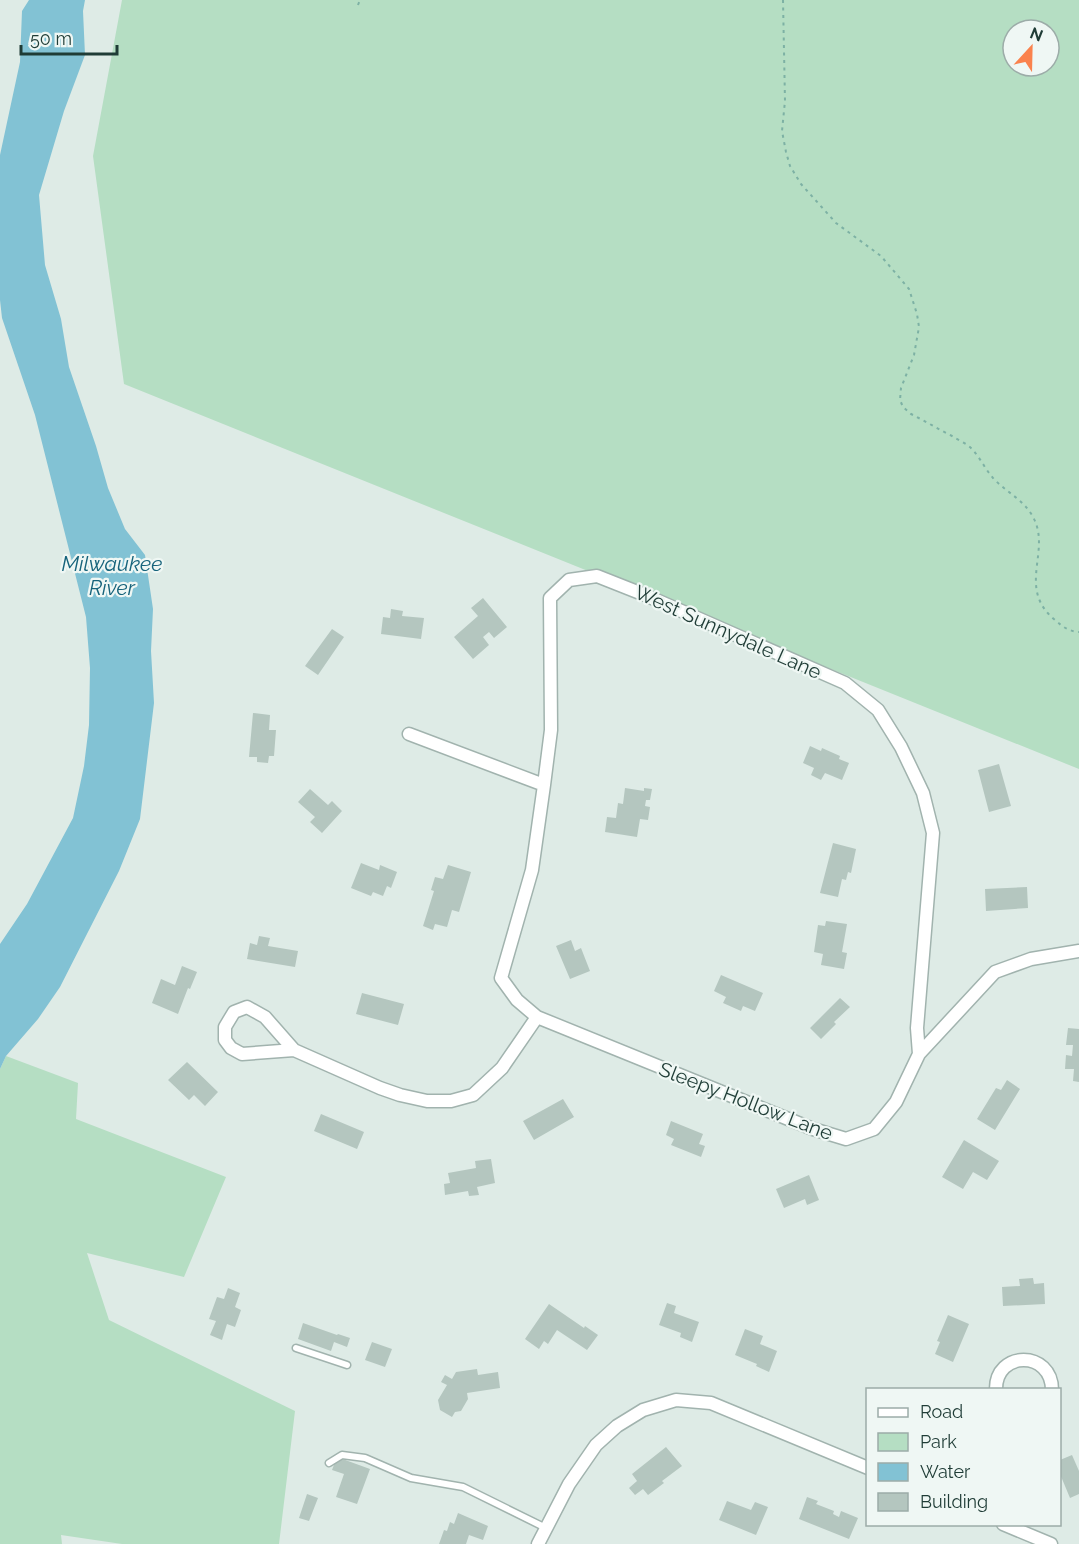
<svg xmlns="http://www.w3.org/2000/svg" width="1079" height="1544" font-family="Raleway,sans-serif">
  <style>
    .green { fill: #b5dec3; fill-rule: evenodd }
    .water { fill: #82c2d4 }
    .building { fill: #b4c6bf }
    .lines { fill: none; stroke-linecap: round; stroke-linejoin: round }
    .lane-casing { stroke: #a1b3ae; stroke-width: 9 }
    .street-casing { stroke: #a1b3ae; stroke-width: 15 }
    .path { stroke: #7db1a4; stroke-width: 2; stroke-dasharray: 3 4.5; stroke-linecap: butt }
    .lane { stroke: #fff; stroke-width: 6 }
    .street { stroke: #fff; stroke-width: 12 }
    .labels { text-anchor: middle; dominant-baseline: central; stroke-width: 4.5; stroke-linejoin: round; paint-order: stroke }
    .street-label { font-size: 20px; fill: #1f3c36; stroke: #eff7f4 }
    .water-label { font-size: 21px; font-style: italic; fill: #16637b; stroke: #eff7f4 }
  </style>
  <rect width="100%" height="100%" fill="#deebe6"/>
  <path class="green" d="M122 0H1079V769L124 384 93 156ZM1013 30H1049V66H1013Z
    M6 1056 78 1083 76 1119 226 1177 184 1277 87 1253 109 1320 295 1411 279 1544H122L61 1535 62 1544H0V1069Z"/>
  <path class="water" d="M29 0H85L83 11 85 55 64 111 39 195 45 265 61 319 69 367 96 446 108 488 125 529 145 555 153 609 151 651 154 703 140 819 119 871 60 987 38 1019 6 1056 0 1069V944L27 904 73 818 84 766 89 725 90 668 86 617 35 415 2 318 0 300V155L20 62 22 11Z"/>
  <path class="building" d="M483 598 507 627 494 638 489 632 483 637 489 645 473 659 454 637 478 616 471 608Z
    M391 609 403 611 402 616 424 618 421 639 381 634 383 617 390 618Z
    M332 629 344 637 318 675 305 666Z
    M253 713 270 715 269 730H276L274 756H269L268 763 257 762V757H249Z
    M810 746 821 751 822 748 840 756 839 759 849 763 842 780 825 773 821 780 811 775 814 768 803 763Z
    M999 764 1011 806 989 812 978 770Z
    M625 788 644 791V788L652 789 650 800H646L645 806 650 807 648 820 640 819 637 837 605 832 607 817 616 818 618 803 623 804Z
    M310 789 328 805 332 801 342 811 322 833 310 822 315 817 298 802Z
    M833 843 856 849 851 873 848 872 846 880 842 879 838 897 820 893Z
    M361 863 379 870 380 865 397 872 391 888 387 886 383 896 373 892 371 896 351 888Z
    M448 865 471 872 459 912 452 910 447 927 435 924 433 930 423 926 434 891 431 890 435 877 443 879Z
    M1027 887 1028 908 986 911 985 889Z
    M826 921 847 924 842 952 847 953 844 969 821 965 823 954 814 952 818 925 825 926Z
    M259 936 270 938 268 946 298 951 295 967 247 959 250 943 257 945Z
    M571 940 575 951 581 948 590 971 570 979 556 946Z
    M182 966 197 972 190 989 188 988 178 1014 152 1003 161 979 175 985Z
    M721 975 763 993 755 1011 743 1006 741 1011 723 1003 726 997 714 991Z
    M362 993 404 1004 398 1025 356 1014Z
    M840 998 850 1007 834 1022 836 1024 821 1039 810 1028Z
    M1068 1028 1079 1029V1082L1073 1081 1074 1069H1065L1066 1055 1072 1056 1073 1045H1066Z
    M187 1062 218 1092 205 1106 194 1095 189 1100 168 1080Z
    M1007 1080 1020 1089 995 1130 977 1119 996 1088 1001 1090Z
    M563 1099 574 1117 534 1140 523 1121Z
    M321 1114 364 1132 357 1149 314 1131Z
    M671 1121 703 1134 699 1144 705 1146 701 1157 671 1145 674 1139 666 1135Z
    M964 1140 999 1161 987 1180 973 1172 963 1189 942 1177Z
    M491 1159 495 1183 477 1187 479 1195 469 1196 468 1191 445 1195 444 1184 450 1183 448 1173 476 1168 475 1161Z
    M809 1175 819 1200 807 1205 805 1199 784 1208 776 1189Z
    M1033 1278 1034 1284 1044 1283 1045 1304 1003 1306 1002 1287 1020 1286 1019 1279Z
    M228 1288 240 1293 235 1307 241 1310 235 1327 227 1324 222 1340 210 1335 216 1321 209 1319 217 1297 224 1299Z
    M667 1303 676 1306 674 1313 699 1322 692 1342 680 1337 681 1333 659 1325Z
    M549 1304 584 1328 585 1326 598 1335 587 1350 557 1330 548 1344 544 1341 539 1349 525 1339Z
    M948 1315 969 1324 953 1362 935 1354 940 1342 937 1341Z
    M303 1323 337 1335 338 1334 350 1338 347 1347 334 1342 331 1351 298 1339Z
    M745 1329 763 1336 760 1344 777 1351 769 1372 756 1366 757 1364 735 1355Z
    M372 1342 392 1349 385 1367 365 1360Z
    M477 1369 478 1375 498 1372 500 1388 467 1393 468 1399 461 1411 455 1412 452 1417 440 1410 438 1400 447 1385 441 1382 445 1375 452 1379 456 1372Z
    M666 1447 682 1466 662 1481 664 1483 648 1495 643 1489 635 1495 629 1488 637 1481 632 1474Z
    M1072 1455 1079 1471V1494L1070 1498 1060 1474V1460Z
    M337 1457 370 1469 357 1504 336 1497 344 1474 332 1470Z
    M307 1494 318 1498 309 1521 299 1518Z
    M807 1497 818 1501 816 1504 834 1511 833 1514 839 1517 841 1511 858 1518 849 1539 799 1519Z
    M727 1501 751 1510 755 1502 768 1507 756 1535 719 1520Z
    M458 1513 488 1526 483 1540 469 1535 466 1544H439L444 1530 447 1531 450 1522 454 1524Z"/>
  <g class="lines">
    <defs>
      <path id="lane" d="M296 1348 347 1365
        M329 1463 342 1455 365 1458 411 1478 463 1487 546 1528"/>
      <path id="street" d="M409 734 544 785
        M294 1050 242 1054 231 1048 225 1040V1027L234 1012 247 1007 265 1017 294 1050 380 1088 400 1095 427 1101H451L473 1095 502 1068 537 1017
        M919 1054 917 1028 933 833 923 793 901 747 878 710 845 683 645 595 597 576 569 580 550 598 551 730 544 785 532 870 501 978 517 1000 537 1017 813 1129 846 1139 874 1129 896 1102 919 1054 995 972 1031 959 1079 951
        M996 1390C995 1350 1052 1350 1052 1390
        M1003 1524 1051 1544
        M538 1544 569 1484 596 1445 617 1426 643 1410 676 1400 711 1403 868 1468"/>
    </defs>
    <use href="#lane" class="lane-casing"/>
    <use href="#street" class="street-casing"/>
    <path class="path" d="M783 0 785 101 782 131 786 152 790 166 801 184 836 223 881 256 909 289 917 314 919 327 914 355 901 388 900 400 903 407 911 414C925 421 938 429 952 436 958 440 966 443 971 448 980 457 985 469 993 478 1006 492 1024 500 1033 517 1052 551 1016 588 1055 620 1063 627 1068 631 1079 632
      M358 5 360 0"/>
    <use href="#lane" class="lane"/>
    <use href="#street" class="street"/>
  </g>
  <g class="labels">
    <g class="street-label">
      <text transform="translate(728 632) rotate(24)">West Sunnydale Lane</text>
      <text transform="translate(746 1101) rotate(21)">Sleepy Hollow Lane</text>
    </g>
    <g class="water-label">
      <text x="112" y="563">Milwaukee<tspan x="112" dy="24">River</tspan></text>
    </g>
  </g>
  <rect x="866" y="1388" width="195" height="138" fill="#eff7f4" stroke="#9caca8" stroke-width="1.5"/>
  <rect x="878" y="1408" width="30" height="9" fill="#ffffff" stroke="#9caca8" stroke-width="1.5"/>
  <text x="920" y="1418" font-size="18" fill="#1f3c36">Road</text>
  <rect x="878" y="1433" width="30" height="18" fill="#b5dec3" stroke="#9caca8" stroke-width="1.5"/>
  <text x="920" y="1448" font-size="18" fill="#1f3c36">Park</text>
  <rect x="878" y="1463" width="30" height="18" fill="#82c2d4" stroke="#9caca8" stroke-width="1.5"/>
  <text x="920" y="1478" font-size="18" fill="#1f3c36">Water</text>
  <rect x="878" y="1493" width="30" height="18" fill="#b4c6bf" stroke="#9caca8" stroke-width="1.5"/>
  <text x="920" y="1508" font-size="18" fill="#1f3c36">Building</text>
  <g transform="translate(1031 48) rotate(22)"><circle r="28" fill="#eff7f4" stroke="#9caca8" stroke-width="1.5"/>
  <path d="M0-4.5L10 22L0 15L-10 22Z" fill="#fa824d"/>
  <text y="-9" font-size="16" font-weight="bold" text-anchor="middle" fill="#1f3c36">N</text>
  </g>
  <path d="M21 45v9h96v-9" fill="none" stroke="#1f3c36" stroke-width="3"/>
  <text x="30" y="45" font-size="18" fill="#1f3c36" stroke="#eff7f4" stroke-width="4.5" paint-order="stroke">50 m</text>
</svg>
